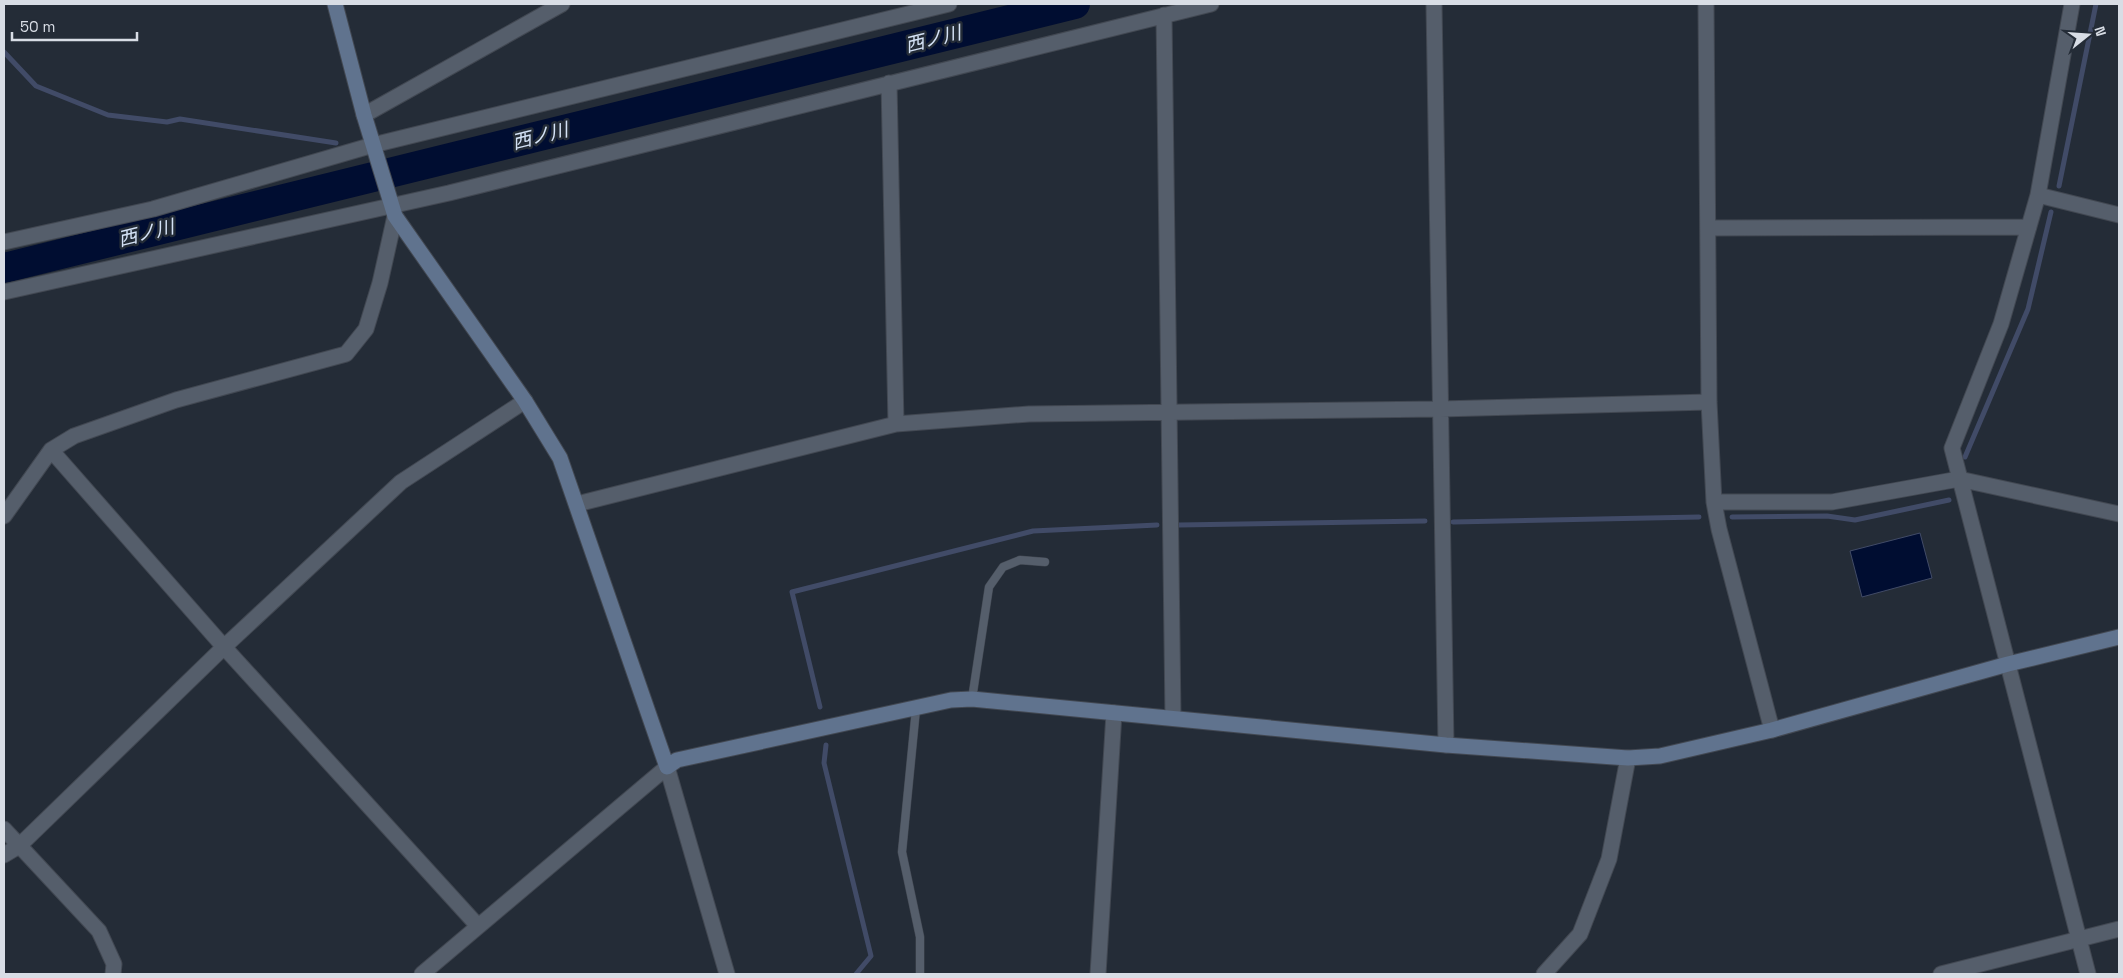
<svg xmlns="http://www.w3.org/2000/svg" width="2123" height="978" font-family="'Space Grotesk','Noto Sans JP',sans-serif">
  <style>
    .water { fill: #000d31; stroke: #414b67 }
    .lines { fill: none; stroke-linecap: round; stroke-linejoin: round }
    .stream { stroke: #414b67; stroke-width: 5 }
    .river { stroke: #000d31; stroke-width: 30 }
    .lane-casing { stroke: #424852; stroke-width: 9 }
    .street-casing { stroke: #424852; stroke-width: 17 }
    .secondary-casing { stroke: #424852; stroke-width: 17 }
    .lane { stroke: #555e6b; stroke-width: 8 }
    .street { stroke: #555e6b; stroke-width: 15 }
    .secondary { stroke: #60738e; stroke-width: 15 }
    .labels { text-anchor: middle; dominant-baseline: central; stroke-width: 5; stroke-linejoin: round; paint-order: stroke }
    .water-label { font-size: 19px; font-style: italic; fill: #d5e3f7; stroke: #242c37 }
  </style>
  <rect width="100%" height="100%" fill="#242c37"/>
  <path class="water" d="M1920 533 1932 578 1862 597 1850 551Z"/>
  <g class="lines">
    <path class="stream" d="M4 52 36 86 108 115 167 122 180 119 336 143
      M2059 186 2096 4
      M1965 457 2028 309 2051 212
      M1732 517 1827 516 1855 520 1949 500
      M1453 522 1699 517
      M1179 525 1425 521
      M820 707 792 592 1033 531 1157 525
      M826 745 824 763 871 956 856 974"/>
    <path class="river" d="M4 268 1075 4"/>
    <defs>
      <path id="lane" d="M972 699 989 587 1003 567 1020 560 1045 562
        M916 709 902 852 920 937V974"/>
      <path id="street" d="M1434 4 1446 745
        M1706 4 1709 402 1714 502 1719 529 1772 730
        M2072 4 2038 195 2001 324 1952 448 2088 974
        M1164 15 1173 718
        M889 83 896 424
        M364 115 562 4
        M2038 195 2119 215
        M1708 228 2029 227
        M4 242 153 209 373 145 949 4
        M4 292 449 193 1211 4
        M51 450 224 647 478 926
        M1714 502H1832L1959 479 2119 514
        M577 504 896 424 1029 414 1440 409 1709 402
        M4 516 51 450 74 436 176 400 346 354 366 329 380 283 395 216
        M4 829 99 931 114 964 113 974
        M4 855 19 846 224 647 401 482 525 401
        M422 974 667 767 727 974
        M1098 974 1114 713
        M1544 974 1580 934 1609 859 1628 758
        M1941 974 2119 929"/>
      <path id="secondary" d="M335 4 364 115 395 216 525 401 560 458 667 767 677 760 951 700 972 699 1446 745 1628 758 1660 756 1772 730 2008 664 2119 637"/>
    </defs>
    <use href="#lane" class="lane-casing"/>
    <use href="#street" class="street-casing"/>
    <use href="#secondary" class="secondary-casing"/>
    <use href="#lane" class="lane"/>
    <use href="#street" class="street"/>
    <use href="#secondary" class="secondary"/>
  </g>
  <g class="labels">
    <g class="water-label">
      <text transform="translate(933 39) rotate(-14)">西ノ川</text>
      <text transform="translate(540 136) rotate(-14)">西ノ川</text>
      <text transform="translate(146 233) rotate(-14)">西ノ川</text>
    </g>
  </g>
  <rect width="2123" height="978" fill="none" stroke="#d8dde5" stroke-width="10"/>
  <g transform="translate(2088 35) rotate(73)" stroke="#242c37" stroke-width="4" paint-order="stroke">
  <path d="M0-4L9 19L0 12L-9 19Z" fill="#d8dde5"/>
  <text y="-8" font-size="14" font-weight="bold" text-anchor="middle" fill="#d8dde5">N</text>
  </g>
  <path d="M12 32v8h125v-8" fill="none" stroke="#d8dde5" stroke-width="2.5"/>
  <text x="20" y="32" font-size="15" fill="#d8dde5" stroke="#242c37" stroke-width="4" paint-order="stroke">50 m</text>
</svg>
